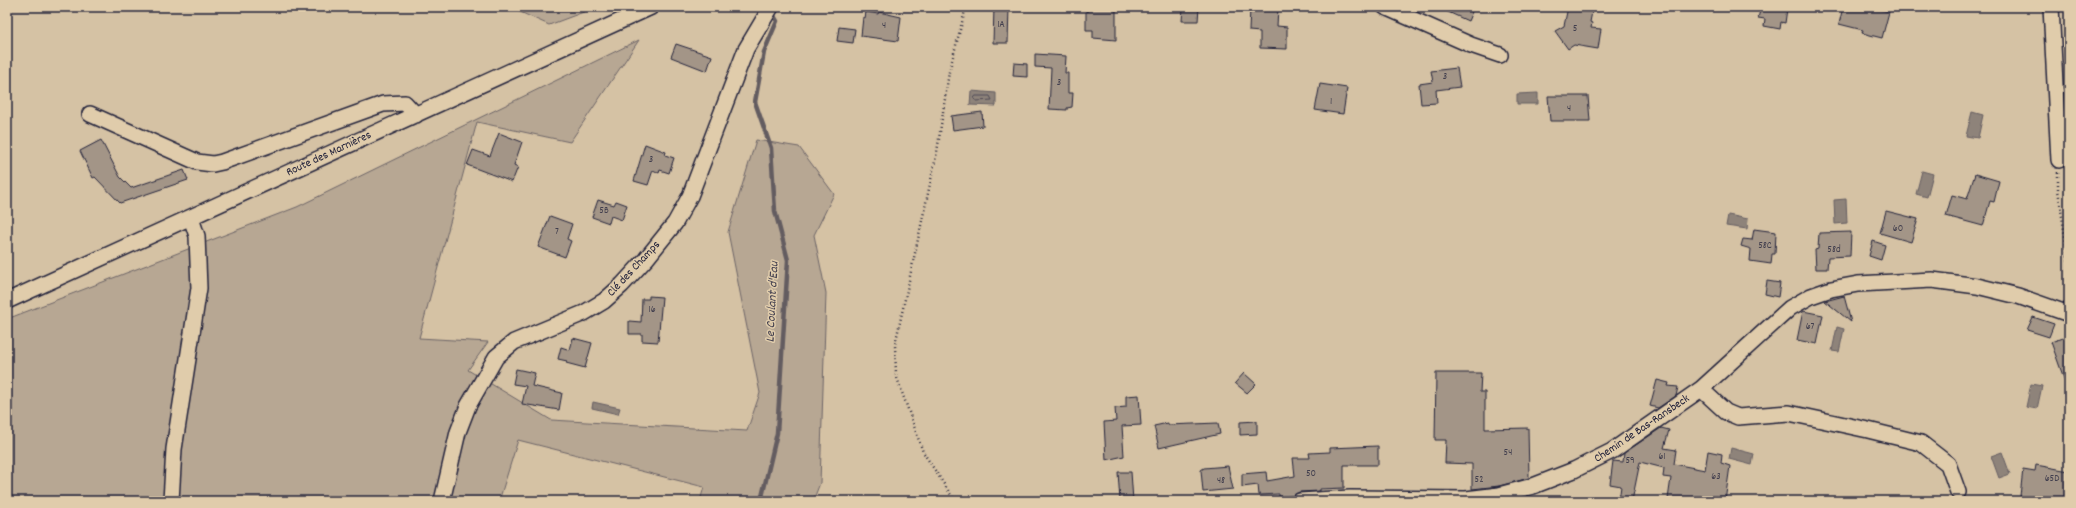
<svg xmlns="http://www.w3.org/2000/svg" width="2076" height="508" font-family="Dekko,sans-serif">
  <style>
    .green { fill: #b7a793; stroke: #6c6467 }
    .water { fill: #8e837a; stroke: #635c61 }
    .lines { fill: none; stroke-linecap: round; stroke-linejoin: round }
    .shore { stroke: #4d4954; stroke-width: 1 }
    .stream { stroke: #635c61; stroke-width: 4.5 }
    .building { fill: #a39587; stroke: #22223b }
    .minor-casing { stroke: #22223b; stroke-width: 18 }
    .path { stroke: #22223b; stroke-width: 2.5; stroke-dasharray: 1 3; stroke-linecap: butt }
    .minor { stroke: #e0ccab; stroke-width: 15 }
    .labels { text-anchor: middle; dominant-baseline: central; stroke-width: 3; stroke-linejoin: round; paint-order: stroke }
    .number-label { font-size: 10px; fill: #423f4e }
    .street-label { font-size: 12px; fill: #22223b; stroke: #e0ccab }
    .water-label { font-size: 13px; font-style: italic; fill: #423f4e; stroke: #e0ccab }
  </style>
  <rect width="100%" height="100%" fill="#d5c2a4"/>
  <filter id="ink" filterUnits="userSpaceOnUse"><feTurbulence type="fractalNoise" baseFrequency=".025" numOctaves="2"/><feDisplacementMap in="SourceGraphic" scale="8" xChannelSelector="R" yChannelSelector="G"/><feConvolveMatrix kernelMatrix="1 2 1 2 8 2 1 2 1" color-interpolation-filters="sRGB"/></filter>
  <g filter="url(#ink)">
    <path class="green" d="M509 7H597L549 25Z
      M639 40 570 142 477 122 419 338 488 342 468 370 551 420 747 431 760 393 728 232 756 140 799 147 834 194 814 235 826 293 820 483 813 501H700L704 487 518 440 499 501H7V319L297 207Z"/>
    <path class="water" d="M971 91 996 93V106L970 105Z
      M1538 93V104H1517V94Z
      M1972 112 1983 115 1978 138 1966 136Z
      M1922 171 1933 174 1927 197 1916 194Z
      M1846 199 1847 223 1835 224 1834 200Z
      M1728 215 1748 219 1747 229 1726 226Z
      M1837 327 1844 329 1839 352 1832 351Z
      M2031 384 2042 386 2037 409 2026 407Z
      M593 402 620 408 618 414 592 408Z
      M1731 448 1754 454 1752 465 1729 459Z
      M2002 452 2010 474 1999 478 1991 456Z
      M1595 496 1612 498V501H1595Z"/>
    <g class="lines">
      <path class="shore" d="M976 96H990L992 100 976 101 974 99Z"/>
      <path class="stream" d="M761 501 777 433 788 260 775 211 771 148 755 102 764 52 777 21 773 14"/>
    </g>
    <path class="building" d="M994 7H1009L1008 43H993Z
      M1100 7H1116V40L1093 38V30H1086V11H1088V8Z
      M1183 7H1199L1198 21H1182Z
      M1437 7H1474L1468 21Z
      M1568 7H1593L1590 22 1592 23 1591 28 1601 29 1598 49 1574 45 1568 49 1555 31 1564 26Z
      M1761 7H1785L1784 9H1787L1785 23 1781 22 1780 29 1764 26 1765 19 1758 18Z
      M1843 7H1871L1889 12 1882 38 1862 33 1863 30 1839 24Z
      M1250 8H1278L1277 26 1287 27V49L1260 48V32L1249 31Z
      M866 12 878 14 879 12 901 17 898 41 861 36 863 17 865 18Z
      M839 27 855 29 853 43 837 41Z
      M676 44 712 56 707 71 671 57Z
      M1035 54 1066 56 1065 73H1068V93H1073L1072 107 1067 108V110L1049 109 1051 68 1035 67Z
      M1014 63 1027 64V77L1013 76Z
      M1457 68 1460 87 1436 90 1437 103 1421 104 1419 84 1433 82 1431 71Z
      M1320 84 1347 88 1343 114 1315 110Z
      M1548 96H1588L1590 121H1550Z
      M982 112 983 126 953 130 951 116Z
      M499 133 522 142 514 165 518 167 512 182 467 165 473 150 490 156Z
      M101 140 120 177 131 188 184 170 188 180 120 203 95 177 93 178 80 151Z
      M645 144 666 152 665 155 674 158 669 173 660 170 659 173 653 170 648 185 634 181Z
      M1975 174 1999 181 1994 202 1990 201 1983 226 1946 216 1952 195 1967 199Z
      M598 200 614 205 616 201 627 205 622 220 611 216 609 223 592 217Z
      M1886 211 1918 219 1911 242 1880 233Z
      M550 216 572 224 567 239 571 241 565 257 538 247Z
      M1754 229 1776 232 1775 254H1772L1771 264 1750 261 1751 249 1741 246 1743 239 1752 240Z
      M1851 232 1850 256 1828 257 1827 269H1816L1815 250 1818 249 1819 233Z
      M1873 241 1885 245 1881 260 1869 256Z
      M1767 281 1780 283 1778 297 1765 294Z
      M649 296 662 297 658 342 642 341V334H629V321L641 322 642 299H649Z
      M1844 296 1851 322 1825 301Z
      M1803 311 1823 315 1817 344 1797 340Z
      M2033 317 2054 324 2049 337 2027 330Z
      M2065 337 2069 348V387H2067L2051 342Z
      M573 338 592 343 585 368 566 363 567 361 558 359 561 347 570 350Z
      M516 369 535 373 532 386 562 393 559 410 522 404 526 386 513 384Z
      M1244 373 1256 384 1247 393 1235 383Z
      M1436 373H1481L1480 392H1485V429L1528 428 1529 478 1499 486 1472 489V464L1445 463 1446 440H1435Z
      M1657 380 1669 383 1668 386 1678 387 1676 396 1658 408 1650 406Z
      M1139 395 1141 425 1122 426 1124 456 1106 460 1104 422 1116 421 1115 408 1126 407V396Z
      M1257 421V434L1240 435V422Z
      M1168 423V425L1218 423 1220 434 1159 448 1154 426Z
      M1661 428 1669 430 1664 448 1676 450 1674 464 1705 470 1708 451 1722 454 1721 463 1730 466 1725 501H1685L1668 499 1671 478 1663 477 1664 468 1640 462 1632 501H1619L1621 486 1610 484 1613 461 1623 462 1624 453Z
      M1378 446V465H1344V488L1320 489V491L1299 492 1293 496 1279 497V494L1259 495 1258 485 1242 487V474L1266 472 1267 481 1295 476 1293 458H1310L1309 453 1330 452V448Z
      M2036 465 2069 471V492L2066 491 2065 501H2031L2032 498 2020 496 2023 469 2035 471Z
      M1228 466 1233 489 1203 492 1201 470 1204 468Z
      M1118 472H1131L1133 501H1120Z"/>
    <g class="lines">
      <defs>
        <path id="minor" d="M1385 7 1471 45 1500 55
          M2051 7 2059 160
          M90 114 197 162 213 164 222 162 383 104 405 103 416 115
          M7 301 651 7
          M1701 389 1726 412 1738 417 1789 413 1868 430 1921 443 1948 464 1958 492
          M171 501 174 449 199 288 197 236 191 218
          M442 501 458 432 468 406 496 357 514 342 584 313 604 301 622 285 646 259 675 223 690 196 746 49 771 7
          M1300 501 1350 498 1466 499 1499 495 1533 486 1574 470 1612 451 1701 389 1790 308 1811 296 1831 289 1858 284 1932 280 1977 286 2018 296 2069 314"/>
      </defs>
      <use href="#minor" class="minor-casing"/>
      <path class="path" d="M2058 172V190L2069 263
        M955 501 923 452 896 375 895 345 937 152 949 72 966 7"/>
      <use href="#minor" class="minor"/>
    </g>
  </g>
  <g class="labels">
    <g class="number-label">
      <text x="1001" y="25">1A</text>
      <text x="884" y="26">4</text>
      <text x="1575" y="29">5</text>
      <text x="1445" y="77">3</text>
      <text x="1059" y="83">3</text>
      <text x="1331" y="102">1</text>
      <text x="1569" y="109">4</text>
      <text x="651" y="160">3</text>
      <text x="604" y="211">5B</text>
      <text x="1898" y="229">60</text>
      <text x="557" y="232">7</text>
      <text x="1765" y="246">58C</text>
      <text x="1834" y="250">58d</text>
      <text x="652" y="310">16</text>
      <text x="1810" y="327">67</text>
      <text x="1508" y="453">54</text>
      <text x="1662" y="457">61</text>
      <text x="1630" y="461">59</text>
      <text x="1311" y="474">50</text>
      <text x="1716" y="477">63</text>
      <text x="2052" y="479">65D</text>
      <text x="1479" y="480">52</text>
      <text x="1221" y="481">48</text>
    </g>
    <g class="street-label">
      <text transform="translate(329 154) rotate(-25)">Route des Marnières</text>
      <text transform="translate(634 269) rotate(-47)">Clé des Champs</text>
      <text transform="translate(1642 429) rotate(-34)">Chemin de Bas-Ransbeck</text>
    </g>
    <g class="water-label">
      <text transform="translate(773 302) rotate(-87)">Le Coulant d'Eau</text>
    </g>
  </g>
  <rect width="2076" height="508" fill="none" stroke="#e0ccab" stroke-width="24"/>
  <rect x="12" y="12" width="2052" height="484" fill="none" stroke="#22223b" stroke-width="1.5" filter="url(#ink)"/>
</svg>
